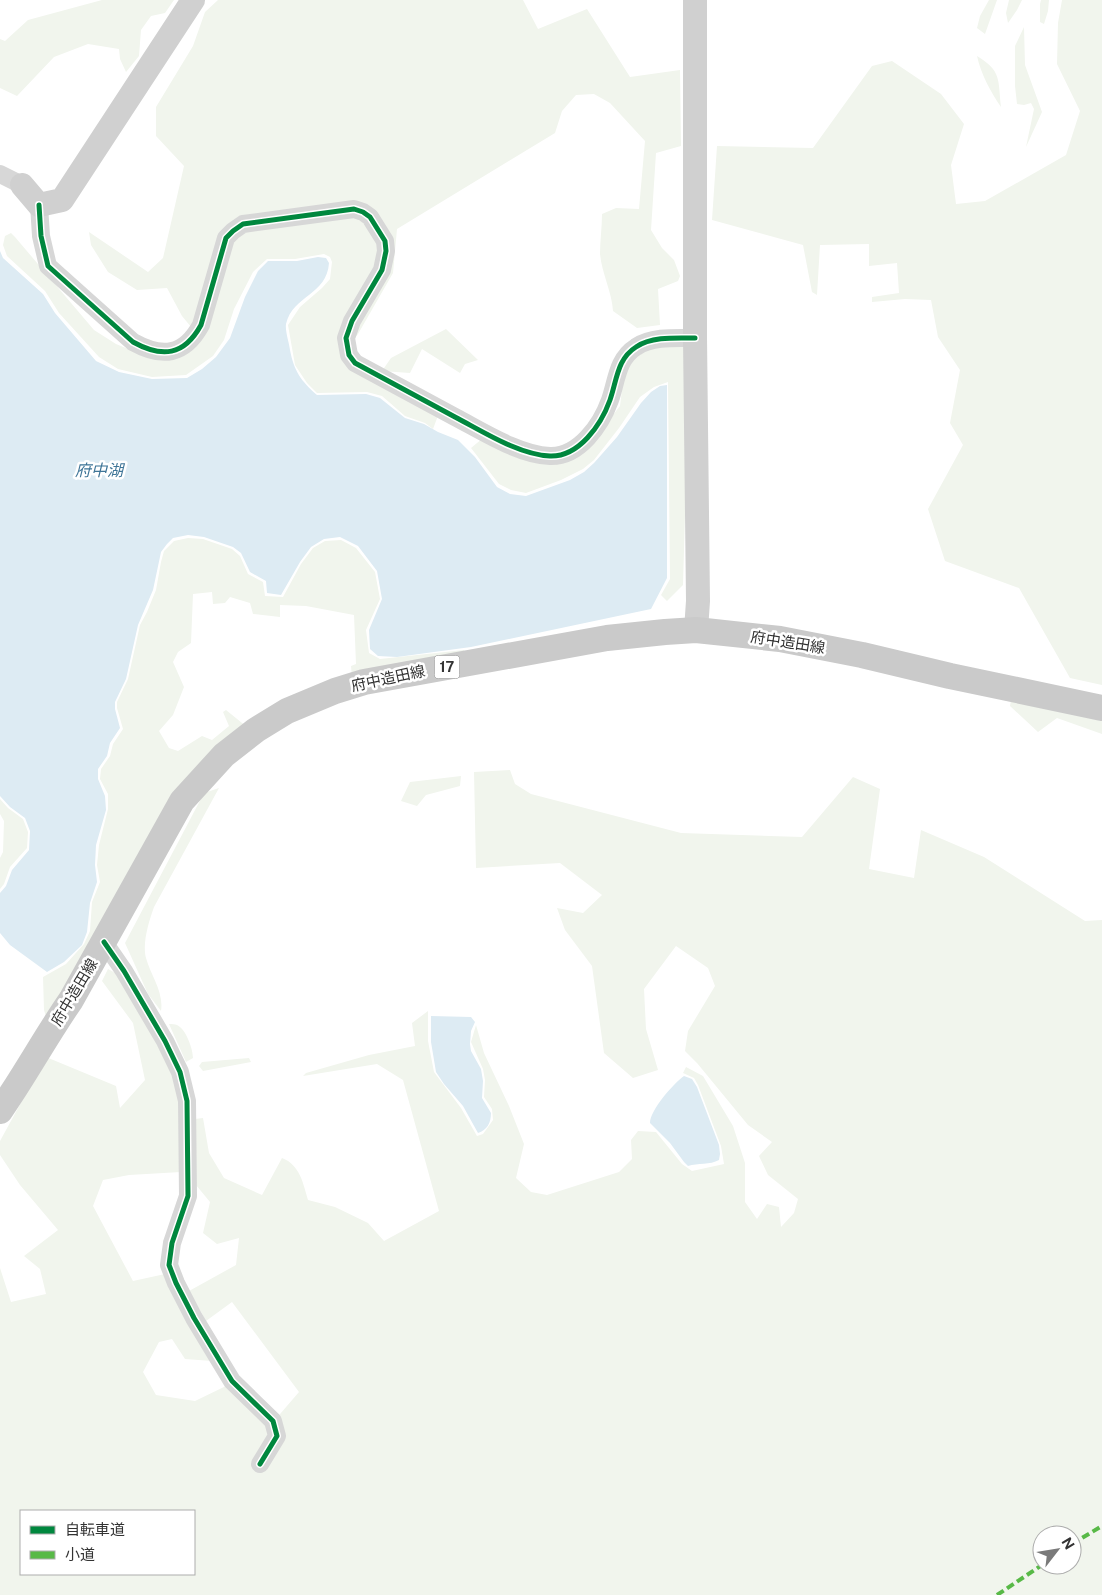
<svg xmlns="http://www.w3.org/2000/svg" width="1102" height="1595" font-family="'Public Sans','Noto Sans JP',sans-serif">
  <style>
    .green { fill: #f1f5ed; fill-rule: evenodd }
    .water { fill: #ddebf3 }
    .lines { fill: none; stroke-linecap: round; stroke-linejoin: round }
    .street { stroke: #d7d7d7; stroke-width: 18 }
    .secondary { stroke: #d0d0d0; stroke-width: 24 }
    .primary { stroke: #cacaca; stroke-width: 26 }
    .quiet { stroke: #58b947; stroke-width: 4; stroke-dasharray: 8 4; stroke-linecap: butt }
    .cycleway-casing { stroke: #fff; stroke-width: 8 }
    .cycleway { stroke: #00873e; stroke-width: 5 }
    .labels { text-anchor: middle; dominant-baseline: central; stroke-width: 5; stroke-linejoin: round; paint-order: stroke }
    .shield { fill: #fff; stroke: #707070; stroke-width: 1 }
    .shield-label { font-size: 14px; font-weight: bold; fill: #333 }
    .street-label { font-size: 15px; fill: #333; stroke: #fff }
    .water-label { font-size: 16px; font-style: italic; fill: #3f7597; stroke: #fff }
  </style>
  <rect width="100%" height="100%" fill="#fff"/>
  <path class="green" d="M102 0H174L165 13 151 16 141 30 139 56 126 72 120 59 119 49 88 44 54 57 17 96 0 88V39L5 41 28 20Z
    M218 0H523L538 29 587 9 630 77 680 70 681 146 656 153 651 230 662 248 674 260 680 276 678 281 658 289 660 325 637 328 613 311C612 292 602 274 600 254 600 241 602 227 602 214L616 208 639 209 645 141 610 103 594 94 576 95 562 111 555 133 397 229 393 273 358 334 345 349 439 413 433 429 425 423 405 416 382 396 367 392 317 393 307 383 295 365 288 325 300 307 322 288 330 279 332 262 330 257 324 254 295 259H267L253 272 234 309 224 340 213 356 186 375 152 377 118 369 99 357 59 313 45 291 7 256 3 245 5 236 11 233 15 237 94 330 116 344 143 355 201 339 182 316 167 288 137 290 108 272 91 245 89 232 148 272 163 258 184 166 156 136V107L193 46 205 12Z
    M989 0H997L985 34 977 28 980 16Z
    M1009 0H1022L1017 10 1008 23 1006 13Z
    M1041 0H1049L1048 11 1044 24 1040 22V4Z
    M1062 0H1102V685L1070 678 1019 588 945 561 928 509 963 445 950 423 960 370 938 337 931 300 905 299 872 302V297L899 293 897 263 869 266V244L820 245 817 295 812 292 803 245 712 220 717 146 813 148 872 66 892 61 941 94 964 124 951 165 956 204 985 201 1066 155 1080 111 1057 64 1058 23Z
    M1024 27 1025 65 1042 112 1026 147 1034 109 1031 103 1024 105 1017 104 1015 86V46Z
    M977 56C1002 71 998 80 1001 107 990 91 981 74 977 56Z
    M446 329 478 360 465 364 460 373 422 349 410 373 382 371 391 358Z
    M690 342 683 585 667 601 661 595 670 579 668 382 654 387 640 397 619 428 594 460 583 469 561 480 526 493 511 490 499 484 471 448 483 438 562 460 605 425 620 406 625 365 641 349Z
    M188 538 203 539 232 549 240 556 248 574 263 582 265 596 283 597 301 564 313 548 325 541 341 540 356 548 375 572 380 599 366 630 369 653 380 659 464 650 465 654 352 678 351 666 356 664 354 615 306 606 280 605V617L253 614 250 603 230 597 225 603 213 604 212 592 193 594 191 643 178 652 173 662 184 687 173 715 159 731 169 748 178 751 202 736 212 740 229 726 223 712 226 710 247 727 47 1020 44 1010 43 977 66 964 84 944 90 931 92 902 100 882 97 865 99 845 108 809V794L100 779 101 769 110 756 113 744 123 729 117 708V702L128 679 140 625 147 612 156 590 161 562 164 551 174 541Z
    M1011 700 1102 721V734L1057 718 1038 732 1010 706Z
    M510 770 515 784 531 794 681 833 802 837 853 777 880 789 869 869 914 878 921 830 984 857 1085 921 1102 920V1595H0V1268L11 1302 46 1294 40 1269 24 1256 58 1230 20 1185 0 1155V1141L46 1057 116 1086 120 1108 145 1080 133 1023 102 981 108 969 119 975 173 1074 180 1104 181 1172 129 1175 103 1180 93 1206 133 1281 165 1274 212 1361 185 1359 172 1339 159 1342 143 1372 156 1395 195 1401 226 1386 268 1428 299 1392 232 1302 206 1321 189 1291 236 1265 239 1238 217 1244 203 1233 210 1202 196 1185 195 1119 203 1118 209 1153 224 1178 262 1195 282 1158C300 1165 303 1183 308 1200L335 1207 368 1223 384 1241 439 1211 403 1080 377 1064 303 1076 306 1073 369 1055 415 1046 412 1023 428 1011V1041L434 1072 461 1108 477 1136 483 1134 493 1120 492 1109 484 1097 485 1080 483 1069 471 1042 476 1025 484 1053 509 1106 524 1144 516 1178 531 1192 547 1195 619 1172 632 1159 631 1140 638 1131 656 1132 682 1164 692 1171 724 1164 721 1146 698 1085 694 1078 683 1073 686 1067 703 1076 733 1126 745 1163V1202L757 1219 767 1204 779 1207 781 1227 794 1213 798 1199 768 1175 759 1156 772 1142 748 1125 697 1063 685 1051 688 1031 715 986 708 968 676 946 644 989 646 1029 658 1070 633 1078 604 1053 592 966 565 930 557 908 583 913 602 895 560 863 476 868 474 772ZM21 1511H194V1574H21ZM1042 1535H1072V1565H1042Z
    M461 776 460 786 426 795 417 806 401 801 410 782Z
    M219 788 154 907C149 921 142 943 146 958 151 976 164 992 161 1011L148 994 125 943 204 793Z
    M0 799 8 808 23 819 28 832 27 848 10 867 4 884 0 889V858L3 852 4 821 0 814Z
    M169 1024C172 1024 175 1024 177 1025 186 1029 193 1049 193 1058L186 1062Z
    M249 1058 251 1062 203 1071 199 1066 202 1062Z"/>
  <path class="water" d="M0 251 3 258 43 294 55 313 96 361 119 372 152 379 187 378 202 369 216 357 230 338 245 297 258 271 268 261H297L318 257 326 258 329 263C327 295 293 295 286 324 285 331 289 342 290 350 294 371 301 381 317 395L366 394 380 398 405 418 424 424 438 432 458 440 475 457 497 487 510 494 526 496 570 480 584 472 594 463 617 437 641 403 651 392 660 386 667 385V578L651 609 471 647 397 657 378 656 370 649 369 630 382 599 377 571 358 546 340 537 324 539 311 547 300 562 281 595 267 593 266 581 250 572 241 553 233 547 204 537 188 535 173 538 167 544 161 552 153 590 138 625 126 679 115 702V709L120 728 110 743 107 756 98 769V779L105 796 106 810 96 845 95 865 97 882 90 903 87 932 82 945 64 962 47 972 10 945 0 933V893L6 886 12 870 29 850 30 831 25 818 10 807 0 796Z
    M431 1016 471 1017 475 1022 471 1031 470 1044 471 1051 481 1069 483 1081 482 1098 491 1113C491 1123 487 1130 478 1133L463 1106 444 1084 436 1072 431 1042Z
    M684 1076 692 1079 697 1087 719 1145 720 1154 719 1160C710 1165 698 1163 688 1166L684 1162 670 1143 650 1123C650 1110 674 1083 684 1076Z"/>
  <g class="lines">
    <path class="street" d="M0 174 22 185
      M39 205 41 236 48 266 133 342C162 358 184 356 201 325L226 238 233 231 243 224 354 209 363 212 370 217 385 241 386 251 382 270 352 321 346 338 349 355 355 363C388 381 422 399 455 417 482 431 519 455 550 456 579 457 601 425 610 400 617 380 617 359 636 347 652 336 677 338 695 338
      M104 942 124 971 165 1041 180 1072 187 1101 188 1196 172 1243 169 1265 176 1283 194 1318 232 1381 273 1421 277 1436 260 1464"/>
    <path class="secondary" d="M695 0V338L698 601 696 630
      M22 185 39 205 62 200 193 0"/>
    <path class="primary" d="M0 1111C25 1075 46 1036 71 1000L182 801 224 755 256 730 287 711 335 691 364 682 607 638 665 632 696 630 780 639 862 655 950 676 1102 708"/>
    <path class="quiet" d="M1072 1544 1102 1526
      M997 1595 1042 1565"/>
    <defs>
      <path id="cycleway" d="M39 205 41 236 48 266 133 342C162 358 184 356 201 325L226 238 233 231 243 224 354 209 363 212 370 217 385 241 386 251 382 270 352 321 346 338 349 355 355 363C388 381 422 399 455 417 482 431 519 455 550 456 579 457 601 425 610 400 617 380 617 359 636 347 652 336 677 338 695 338
        M104 942 124 971 165 1041 180 1072 187 1101 188 1196 172 1243 169 1265 176 1283 194 1318 232 1381 273 1421 277 1436 260 1464"/>
    </defs>
    <use href="#cycleway" class="cycleway-casing"/>
    <use href="#cycleway" class="cycleway"/>
  </g>
  <g class="labels">
    <rect class="shield" x="434.5" y="655.5" width="25" height="23" rx="4"/>
    <g class="shield-label">
      <text x="447" y="667">17</text>
    </g>
    <g class="street-label">
      <text transform="translate(788 642) rotate(9)">府中造田線</text>
      <text transform="translate(388 678) rotate(-12)">府中造田線</text>
      <text transform="translate(74 992) rotate(-59)">府中造田線</text>
    </g>
    <g class="water-label">
      <text x="99" y="470">府中湖</text>
    </g>
  </g>
  <rect x="20" y="1510" width="175" height="65" fill="#ffffff" stroke="#adadad"/>
  <rect x="30" y="1526" width="25" height="8" fill="#00873e" stroke="#adadad"/>
  <text x="65" y="1535" font-size="15" fill="#333333">自転車道</text>
  <rect x="30" y="1551" width="25" height="8" fill="#58b947" stroke="#adadad"/>
  <text x="65" y="1560" font-size="15" fill="#333333">小道</text>
  <g transform="translate(1057 1550) rotate(59)"><circle r="24" fill="#ffffff" stroke="#adadad"/>
  <path d="M0-4L9 19L0 12L-9 19Z" fill="#7a7a7a"/>
  <text y="-8" font-size="14" font-weight="bold" text-anchor="middle" fill="#333333">N</text>
  </g>
</svg>
